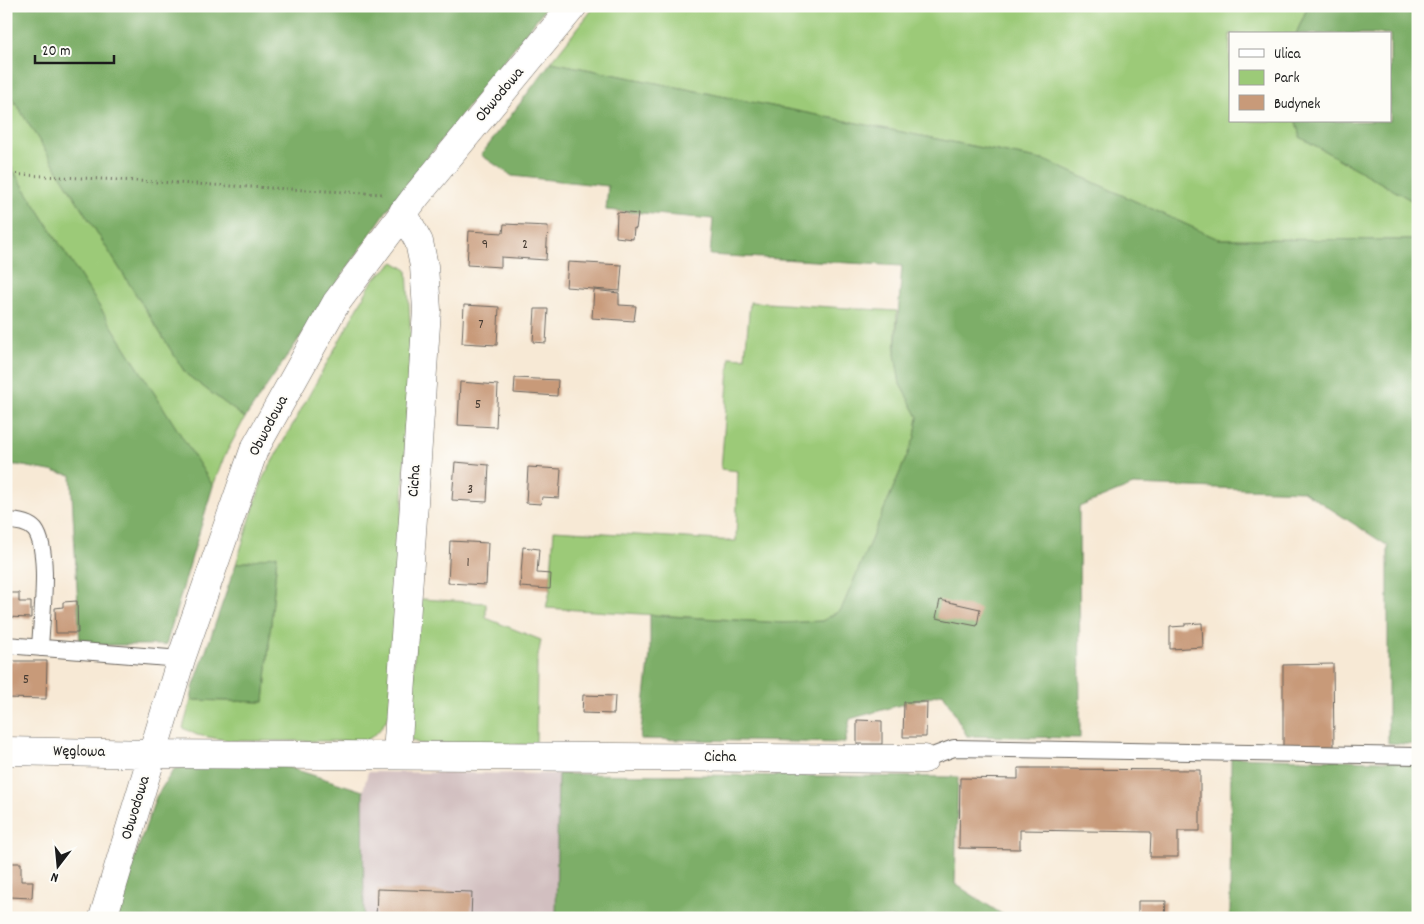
<svg xmlns="http://www.w3.org/2000/svg" width="1424" height="924" font-family="Dekko,sans-serif">
  <style>
    .industrial { fill: #d2bfc0 }
    .green { fill: #9cca78; stroke: #5c734a }
    .forest { fill: #7dae68; stroke: #4c6542 }
    .building { fill: #c89a79 }
    .lines { fill: none; stroke-linecap: round; stroke-linejoin: round }
    .lane-casing { stroke: #69645d; stroke-width: 18 }
    .street-casing { stroke: #69645d; stroke-width: 29 }
    .path { stroke: #69645d; stroke-width: 3; stroke-dasharray: 1 4; stroke-linecap: butt }
    .lane { stroke: #fff; stroke-width: 16 }
    .street { stroke: #fff; stroke-width: 28 }
    .labels { text-anchor: middle; dominant-baseline: central; stroke-width: 4; stroke-linejoin: round; paint-order: stroke }
    .number-label { font-size: 14px; fill: #473c33 }
    .street-label { font-size: 16px; fill: #1c1c1c; stroke: #fdfcf7 }
  </style>
  <rect width="100%" height="100%" fill="#fdfcf7"/>
  <filter id="ink" filterUnits="userSpaceOnUse"><feTurbulence type="fractalNoise" baseFrequency=".02" numOctaves="2"/><feDisplacementMap in="SourceGraphic" scale="10" xChannelSelector="R" yChannelSelector="G"/><feConvolveMatrix kernelMatrix="1 2 1 2 8 2 1 2 1" color-interpolation-filters="sRGB"/></filter>
  <filter id="wash" filterUnits="userSpaceOnUse"><feTurbulence type="fractalNoise" baseFrequency=".0096" numOctaves="4" result="noise"/><feDisplacementMap in="SourceGraphic" scale="20" xChannelSelector="R" yChannelSelector="G"/><feGaussianBlur stdDeviation="1.12" result="paint"/><feColorMatrix in="noise" values="0 0 0 0 0 0 0 0 0 0 0 0 0 0 0 0 0 1.4 0 .05"/><feComposite in="paint" operator="in"/></filter>
  <g filter="url(#wash)">
    <rect width="100%" height="100%" fill="#f7e9d5"/>
    <path class="industrial" d="M368 772 558 774 556 918H364L363 791Z"/>
    <path class="green" d="M595 6H1308L1296 34H1230V121H1296L1300 137 1418 204V240L1218 239 1047 161 551 62Z
      M6 88 186 374 245 418 224 457 213 486 6 159Z
      M394 262 407 270 411 339 400 559 390 713C383 726 378 735 364 741H231L197 735 183 728 191 700 264 702 277 556 236 564 263 478 373 280Z
      M750 302 897 311 895 354 900 384 918 417 915 437 841 610 822 621 783 623 546 608 550 590 554 530 736 541 738 471 721 469 730 357 745 358Z
      M422 599 486 603V618L541 640 537 662 536 745 420 744 411 740 416 603Z"/>
    <path class="forest" d="M6 6H547L392 203 245 418 186 374 6 88Z
      M1308 6H1418V204L1300 137 1296 121H1390V34H1296Z
      M551 62 1047 161 1218 239 1418 240V745L1388 743V546L1303 491 1133 485 1079 507 1080 738 967 736 943 693 850 719 845 743 640 739 650 654V615L783 623 822 621 841 610 915 437 918 417 900 384 895 354 902 266 710 255 713 219 606 210 608 186 512 176 481 155Z
      M6 159 213 486 166 645H80L71 475 18 465H6Z
      M277 555 264 702 191 700 193 688 236 564Z
      M1231 757 1418 762V918H1230Z
      M202 764 284 766 363 791 364 918H115L121 897 156 797 174 769Z
      M558 774 958 777 955 884 1008 918H556Z"/>
    <g id="blocks">
      <path class="building" d="M617 212 638 214 636 229 634 228 633 239 616 237Z
        M504 224 548 226 546 260 501 257V267L467 265 469 231 503 233Z
        M568 262 622 265 620 291 566 287Z
        M594 290 619 293V305L636 306 634 321 592 318Z
        M464 305 499 307 497 345 462 343Z
        M535 309H548L546 343 533 342Z
        M515 378 558 380 557 396 514 393Z
        M460 382 498 385 496 427 458 425Z
        M455 462 489 465 487 502 452 500Z
        M528 467 561 469 559 498 542 497 541 504 526 503Z
        M450 541 488 543 486 585 448 583Z
        M523 547 539 549 537 573 551 574 550 589 520 587Z
        M6 593H19V602H31V618L6 617Z
        M940 600 980 609 977 626 936 618Z
        M77 601 78 633H56L55 608 63 607V602Z
        M1202 623 1203 647 1170 649V627L1185 626V624Z
        M6 661H47L46 699 6 698Z
        M1333 664 1334 746H1283V665Z
        M583 695 615 696 614 714 582 713Z
        M904 702H927L926 737H903Z
        M857 720 882 721V744H857Z
        M1018 768H1051V769L1200 770V831H1178V857H1150L1151 832 1020 830V849L959 848 960 778 1018 779Z
        M6 863H21V881H33L32 898 10 897V883H6Z
        M377 889 472 892 471 918H376Z
        M1138 901H1166L1165 918H1138Z"/>
    </g>
  </g>
  <g filter="url(#ink)">
    <use href="#blocks" fill-opacity="0" stroke="#69645d" stroke-width="1"/>
    <g class="lines">
      <defs>
        <path id="lane" d="M6 521C16 521 28 522 35 530 51 551 41 621 40 648
          M6 645 181 659
          M924 759 954 748 1418 756"/>
        <path id="street" d="M6 751 153 754 924 759
          M397 755 427 310 424 266 419 242 403 212
          M103 918 181 659 254 450 336 303 417 195 573 6"/>
      </defs>
      <use href="#lane" class="lane-casing"/>
      <use href="#street" class="street-casing"/>
      <path class="path" d="M6 174 383 194"/>
      <use href="#lane" class="lane"/>
      <use href="#street" class="street"/>
    </g>
  </g>
  <g class="labels">
    <g class="number-label">
      <text x="485" y="245">9</text>
      <text x="525" y="245">2</text>
      <text x="481" y="325">7</text>
      <text x="478" y="405">5</text>
      <text x="470" y="490">3</text>
      <text x="468" y="563">1</text>
      <text x="26" y="680">5</text>
    </g>
    <g class="street-label">
      <text transform="translate(500 95) rotate(-50)">Obwodowa</text>
      <text transform="translate(269 426) rotate(-62)">Obwodowa</text>
      <text transform="translate(415 481) rotate(-86)">Cicha</text>
      <text transform="translate(79 752) rotate(1)">Węglowa</text>
      <text x="720" y="757">Cicha</text>
      <text transform="translate(136 808) rotate(-73)">Obwodowa</text>
    </g>
  </g>
  <rect width="1424" height="924" fill="none" stroke="#fdfcf7" stroke-width="25"/>
  <rect x="1229" y="32" width="162" height="90" fill="#fdfcf7" stroke="#a3a29f"/>
  <rect x="1239" y="49" width="25" height="8" fill="#ffffff" stroke="#a3a29f"/>
  <text x="1274" y="58" font-size="15" fill="#1c1c1c">Ulica</text>
  <rect x="1239" y="70" width="25" height="15" fill="#9cca78" stroke="#a3a29f"/>
  <text x="1274" y="82" font-size="15" fill="#1c1c1c">Park</text>
  <rect x="1239" y="95" width="25" height="15" fill="#c89a79" stroke="#a3a29f"/>
  <text x="1274" y="108" font-size="15" fill="#1c1c1c">Budynek</text>
  <g transform="translate(58 866) rotate(196)" stroke="#fdfcf7" stroke-width="4" paint-order="stroke">
  <path d="M0-4L9 19L0 12L-9 19Z" fill="#1c1c1c"/>
  <text y="-8" font-size="14" font-weight="bold" text-anchor="middle" fill="#1c1c1c">N</text>
  </g>
  <path d="M35 55v8h79v-8" fill="none" stroke="#1c1c1c" stroke-width="2.5"/>
  <text x="42" y="55" font-size="15" fill="#1c1c1c" stroke="#fdfcf7" stroke-width="4" paint-order="stroke">20 m</text>
</svg>
